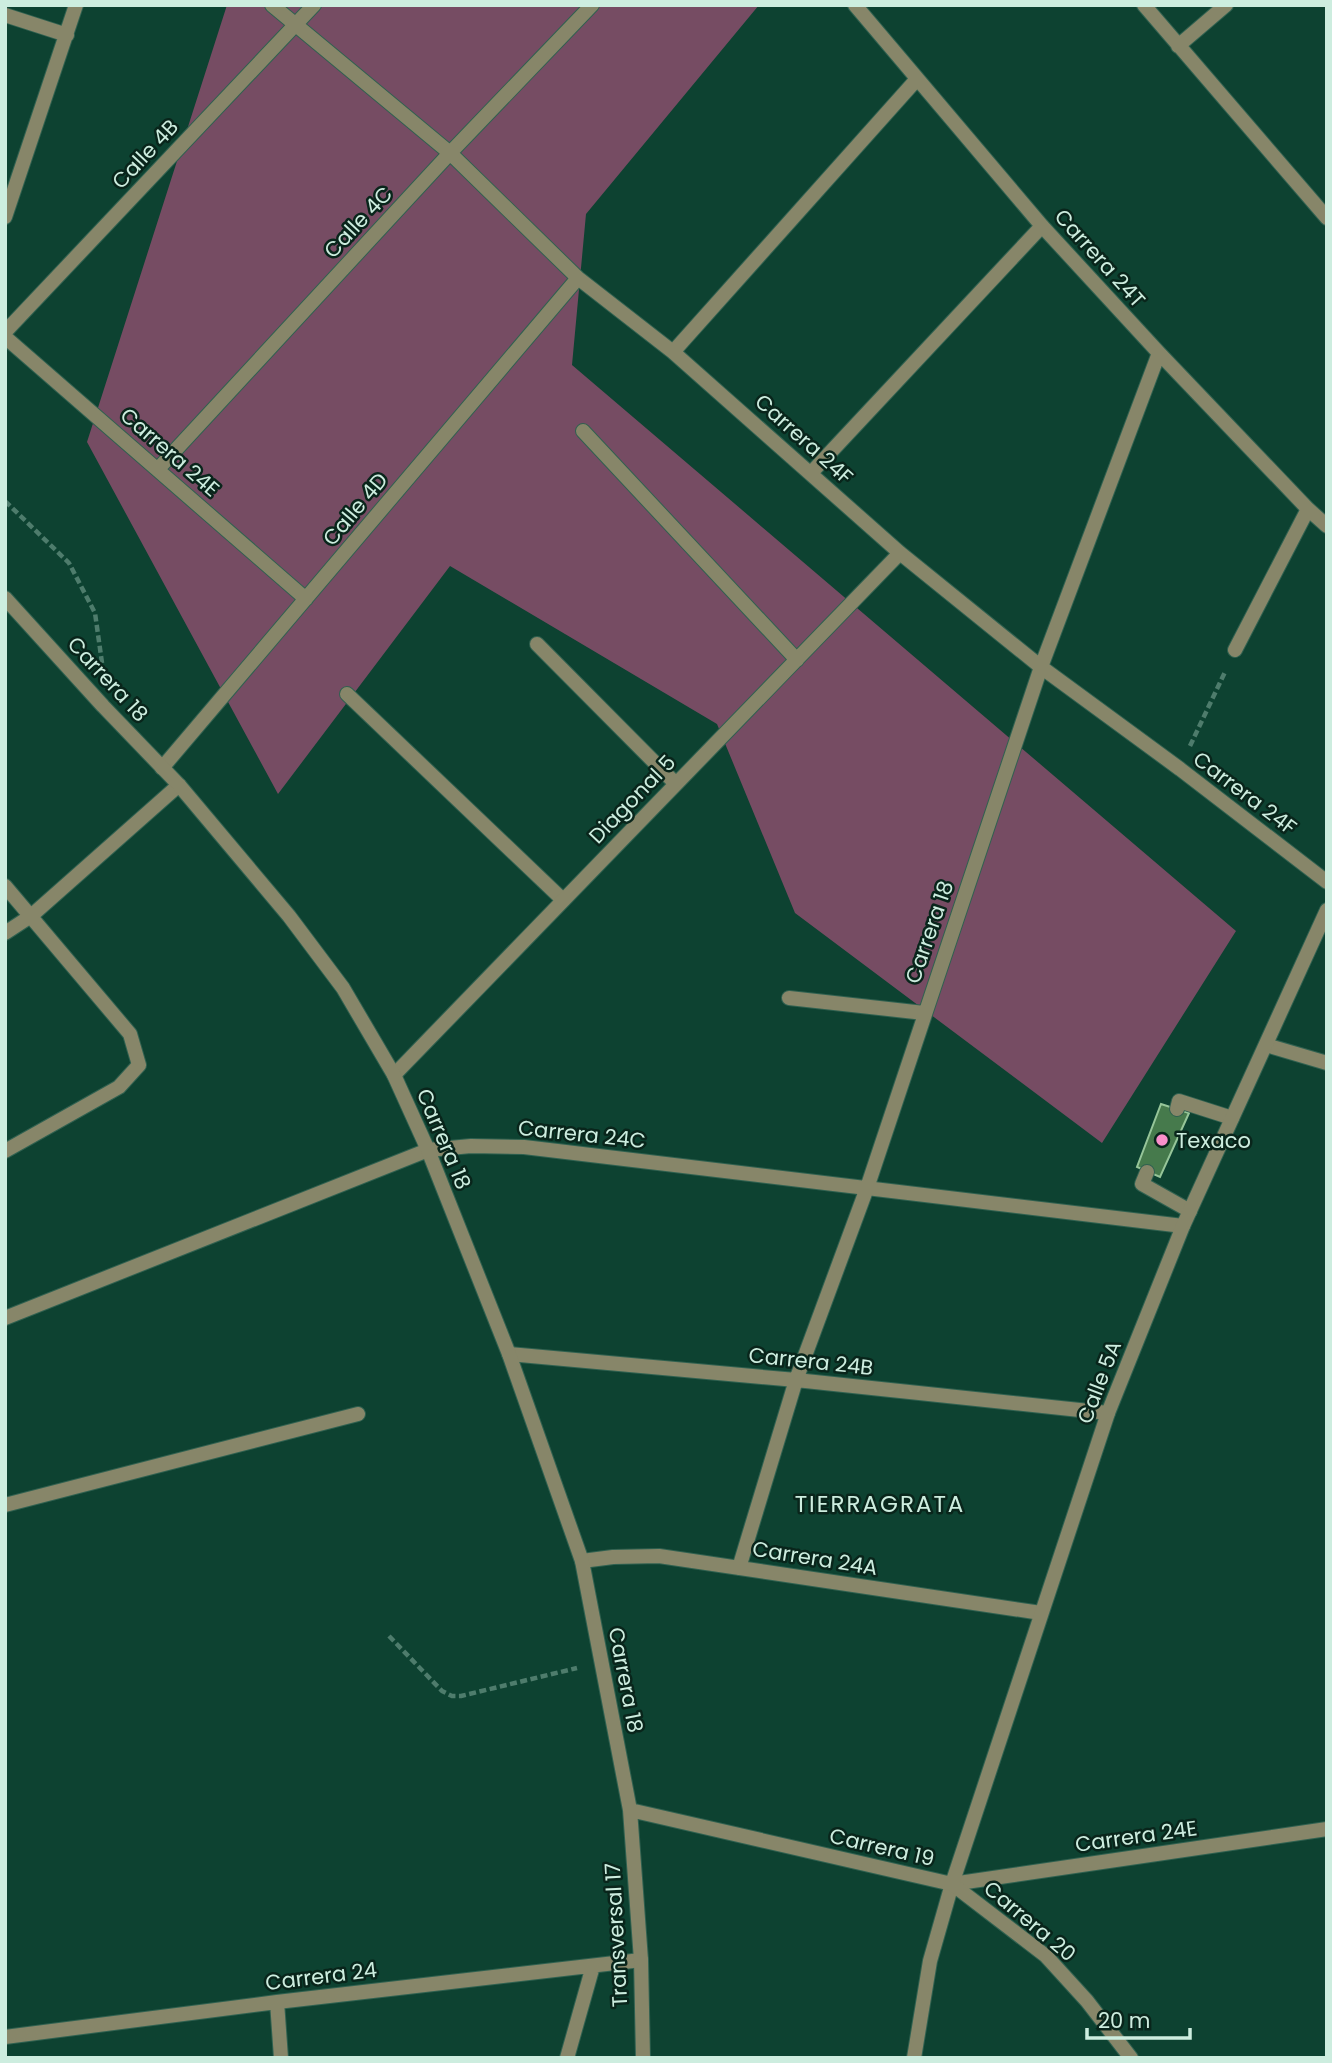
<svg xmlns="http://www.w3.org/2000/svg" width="1332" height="2063" font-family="Poppins,sans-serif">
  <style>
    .green { fill: #764c63 }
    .building { fill: #467a4c; stroke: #96c599; stroke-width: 2 }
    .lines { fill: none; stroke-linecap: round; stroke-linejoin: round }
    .service-casing { stroke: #306150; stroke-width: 16 }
    .pedestrian-casing { stroke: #306150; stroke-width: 16 }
    .minor-casing { stroke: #306150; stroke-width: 16 }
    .tertiary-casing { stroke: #306150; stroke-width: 16 }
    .path { stroke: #4e7c6c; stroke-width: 4.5; stroke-dasharray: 7 3.5; stroke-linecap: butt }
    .service { stroke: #878669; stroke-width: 14 }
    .pedestrian { stroke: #878669; stroke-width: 14 }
    .minor { stroke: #878669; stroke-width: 14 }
    .tertiary { stroke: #878669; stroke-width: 14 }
    .poi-dot { fill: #f98fca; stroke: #09251b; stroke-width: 2.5 }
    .labels { text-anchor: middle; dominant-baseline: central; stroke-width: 5; stroke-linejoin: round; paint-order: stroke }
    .street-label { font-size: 21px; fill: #cdeddf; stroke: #09251b }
    .poi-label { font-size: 21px; fill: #cdeddf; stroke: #09251b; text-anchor: start }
    .neighbourhood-label { font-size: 23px; letter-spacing: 2px; fill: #cdeddf; stroke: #09251b }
  </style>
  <rect width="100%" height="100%" fill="#0d4231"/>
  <path class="green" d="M227 5H759L586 214 572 365 1236 931 1102 1143 795 913 717 724 450 566 278 794 87 442Z"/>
  <path class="building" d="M1161 1104 1189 1113 1160 1177 1137 1167Z"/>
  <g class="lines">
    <defs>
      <path id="service" d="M1177 1109 1179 1101 1232 1118
        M1147 1172 1142 1184 1190 1211"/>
      <path id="pedestrian" d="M347 694 563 900"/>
      <path id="minor" d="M272 5 450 153 578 278 673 352 900 553 1041 667 1180 769 1327 882
        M855 5 1042 226 1159 353 1308 509 1327 526
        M1144 5 1327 218
        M5 15 67 35
        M1178 46 1226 5
        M5 217 76 5
        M5 332 314 5
        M5 337 306 599
        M673 352 917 79
        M583 431 797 660
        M158 469 450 153 592 5
        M811 473 1042 226
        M537 644 676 784
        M1235 650 1308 509
        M162 768 578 278
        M5 886 130 1034 139 1065 119 1087 5 1151
        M5 933 31 916 179 785
        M789 998 924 1013
        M1266 1045 1327 1063
        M394 1075 900 553
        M5 1318 428 1150 471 1146 524 1147 1183 1226
        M509 1354 796 1380 1108 1413
        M5 1505 358 1414
        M582 1561 613 1557 659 1556 1041 1613
        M739 1568 796 1380 867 1188 1041 667 1159 353
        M277 2002 281 2058
        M5 2037 277 2002 641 1960
        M567 2058 593 1966
        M914 2058 930 1961 952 1884 1327 1829"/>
      <path id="tertiary" d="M5 598 103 706 179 785 289 916 343 988 394 1075 428 1150 509 1354 582 1561 630 1810 641 1960 643 2058
        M630 1810 952 1884 1046 1956 1087 2001 1131 2058
        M952 1884 1108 1413 1183 1226 1327 910"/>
    </defs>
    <use href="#service" class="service-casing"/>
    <use href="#pedestrian" class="pedestrian-casing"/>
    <use href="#minor" class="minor-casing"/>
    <use href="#tertiary" class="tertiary-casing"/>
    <path class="path" d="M5 501 69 563 95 613 103 670
      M1190 746 1225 672
      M389 1636 442 1691 452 1696H461L577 1668"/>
    <use href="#service" class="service"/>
    <use href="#pedestrian" class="pedestrian"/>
    <use href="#minor" class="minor"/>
    <use href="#tertiary" class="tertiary"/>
  </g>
  <circle class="poi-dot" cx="1162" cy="1140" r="7"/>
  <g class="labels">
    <g class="street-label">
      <text transform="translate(145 154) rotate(-47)">Calle 4B</text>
      <text transform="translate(358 222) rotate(-47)">Calle 4C</text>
      <text transform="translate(1100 258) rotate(48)">Carrera 24T</text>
      <text transform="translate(804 439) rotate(42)">Carrera 24F</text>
      <text transform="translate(170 452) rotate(41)">Carrera 24E</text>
      <text transform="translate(355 509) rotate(-50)">Calle 4D</text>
      <text transform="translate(108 679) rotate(47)">Carrera 18</text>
      <text transform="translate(1245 793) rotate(37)">Carrera 24F</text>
      <text transform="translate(632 799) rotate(-46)">Diagonal 5</text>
      <text transform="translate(929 932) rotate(-71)">Carrera 18</text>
      <text transform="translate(582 1134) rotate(6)">Carrera 24C</text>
      <text transform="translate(444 1139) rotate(67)">Carrera 18</text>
      <text transform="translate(811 1361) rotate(6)">Carrera 24B</text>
      <text transform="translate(1099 1382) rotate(-69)">Calle 5A</text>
      <text transform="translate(815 1558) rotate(9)">Carrera 24A</text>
      <text transform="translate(626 1680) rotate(79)">Carrera 18</text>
      <text transform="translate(1136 1836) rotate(-8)">Carrera 24E</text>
      <text transform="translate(882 1847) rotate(13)">Carrera 19</text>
      <text transform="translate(1030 1921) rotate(40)">Carrera 20</text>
      <text transform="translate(616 1935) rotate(-93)">Transversal 17</text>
      <text transform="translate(321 1976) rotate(-7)">Carrera 24</text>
    </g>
    <g class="poi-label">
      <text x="1176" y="1140">Texaco</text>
    </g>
    <g class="neighbourhood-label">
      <text x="880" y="1504">TIERRAGRATA</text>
    </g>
  </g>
  <rect width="1332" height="2063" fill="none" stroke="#cdeddf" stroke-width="14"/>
  <path d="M1087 2028v10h103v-10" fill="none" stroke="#cdeddf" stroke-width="3.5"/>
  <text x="1098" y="2028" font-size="21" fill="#cdeddf" stroke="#09251b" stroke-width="5" paint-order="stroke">20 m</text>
</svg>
